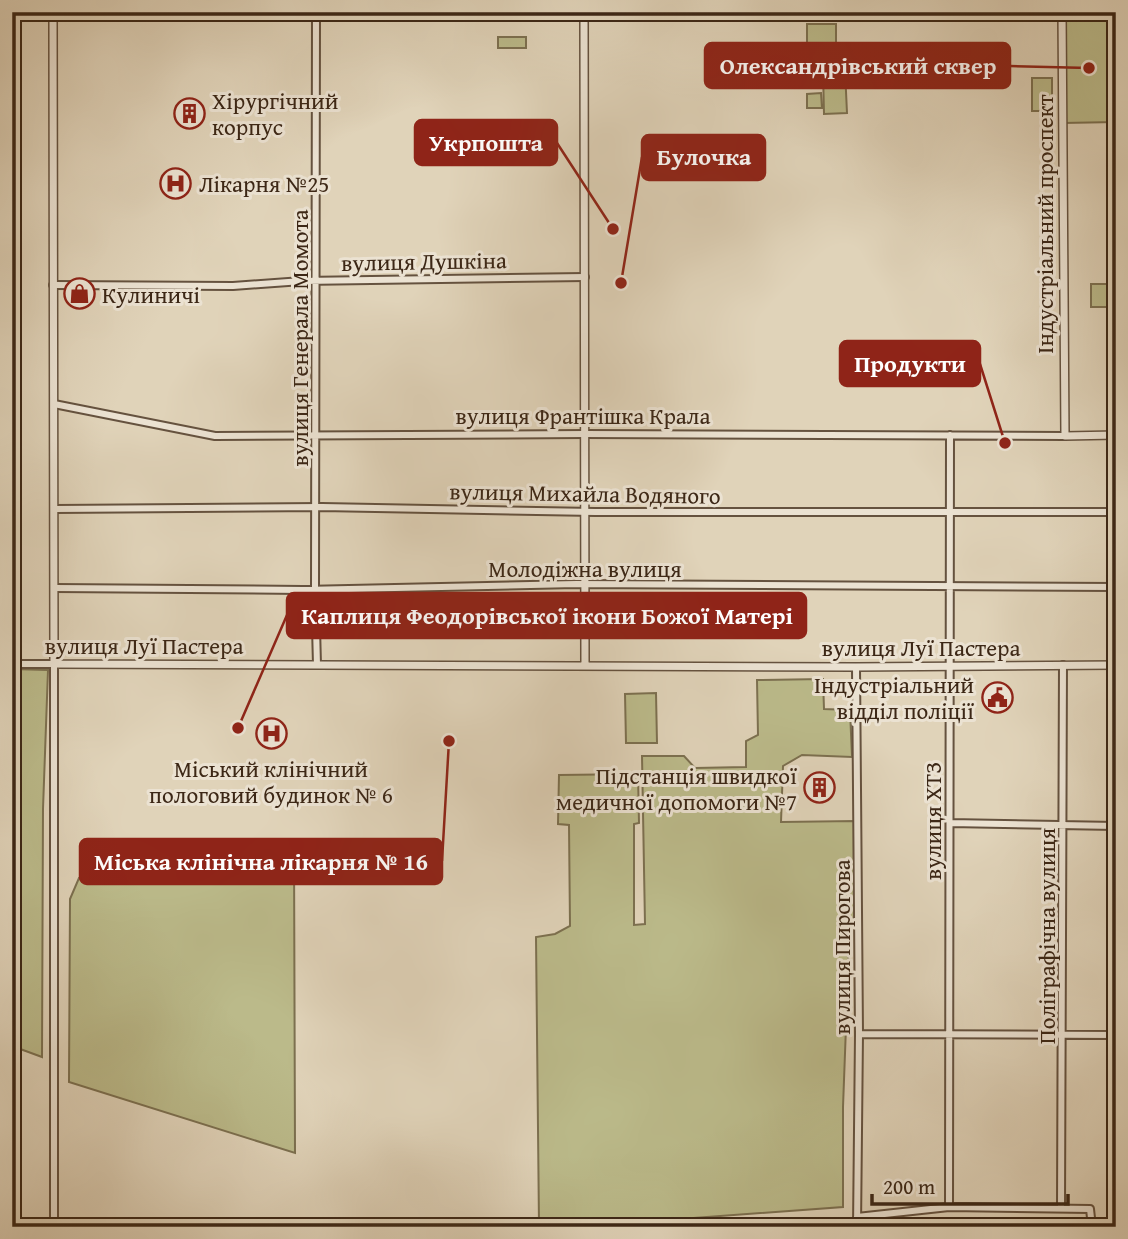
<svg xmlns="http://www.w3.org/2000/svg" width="1128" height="1239" font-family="'Gentium Book Plus',serif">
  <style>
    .green { fill: #bbba8a; stroke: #7c7050; stroke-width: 2 }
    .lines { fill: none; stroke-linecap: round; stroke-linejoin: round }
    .minor-casing { stroke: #65523f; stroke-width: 10 }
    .tertiary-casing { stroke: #65523f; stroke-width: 10 }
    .minor { stroke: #ebe2d2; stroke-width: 6 }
    .tertiary { stroke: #ebe2d2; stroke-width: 7 }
    .labels { text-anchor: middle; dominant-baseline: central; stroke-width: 6; stroke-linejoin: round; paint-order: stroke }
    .poi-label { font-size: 23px; fill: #3c2716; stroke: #ebe2d2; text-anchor: start }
    .street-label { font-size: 23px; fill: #3c2716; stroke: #ebe2d2 }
    .leader { fill: none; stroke: #8f2418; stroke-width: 2.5 }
    .callout-dot { fill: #8f2418; stroke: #ebe2d2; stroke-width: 2.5 }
    .callout { fill: #8f2418; stroke: #8f2418; stroke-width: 2.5 }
    .callout-label { font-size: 24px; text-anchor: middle; font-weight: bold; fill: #fff }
  </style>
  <rect width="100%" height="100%" fill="#e0d3b9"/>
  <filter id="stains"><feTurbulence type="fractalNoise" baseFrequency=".00286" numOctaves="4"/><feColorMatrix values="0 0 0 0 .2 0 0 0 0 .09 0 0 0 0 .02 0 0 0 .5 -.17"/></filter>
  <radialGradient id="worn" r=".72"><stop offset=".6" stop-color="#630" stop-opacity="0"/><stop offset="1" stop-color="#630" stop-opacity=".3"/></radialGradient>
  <path class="green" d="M1062 12H1116V122L1063 123Z
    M807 24H836V43H807Z
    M498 37H526V48H498Z
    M845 70 847 113 824 114 823 71Z
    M1032 78H1052V111H1032Z
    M821 93 822 108H807V94Z
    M1091 284H1116V307H1091Z
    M12 669 48 670 43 809 42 1057 12 1046Z
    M823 679 824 709 850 710 852 757 802 755 783 766 781 822 855 821V918L850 919 843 1107V1207L572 1227 539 1224 536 937 555 934 570 926 569 825 558 824 559 775 638 774 639 823 634 824V925L645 924 642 756H684L695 768 746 767V741L758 735 757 680Z
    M656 693 657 743H626L625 694Z
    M226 846 294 847 295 1153 69 1082 70 899 79 878 213 870 221 866Z"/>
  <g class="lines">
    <defs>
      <path id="minor" d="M316 12 315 589 317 665
        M53 285 233 286 302 281 585 277
        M54 404 215 436 585 434 1065 436
        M55 509 322 507 595 512H1116
        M55 588 303 590 576 584 1116 587
        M12 664H54V1227
        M856 667 859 1034 857 1227
        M950 823 1116 826
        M859 1034 1116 1035
        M949 1207 950 435
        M1061 1207 1063 665
        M857 1217 949 1207 1090 1209 1092 1227"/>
      <path id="tertiary" d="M53 12 54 664 856 667 1116 665
        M584 12 585 665
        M1062 12 1065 436 1116 435"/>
    </defs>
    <use href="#minor" class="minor-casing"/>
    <use href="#tertiary" class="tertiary-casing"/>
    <use href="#minor" class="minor"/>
    <use href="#tertiary" class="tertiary"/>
  </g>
  <defs>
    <symbol id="building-ring" viewBox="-11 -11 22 22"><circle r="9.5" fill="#ebe2d2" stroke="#8f2418" stroke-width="1.5"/><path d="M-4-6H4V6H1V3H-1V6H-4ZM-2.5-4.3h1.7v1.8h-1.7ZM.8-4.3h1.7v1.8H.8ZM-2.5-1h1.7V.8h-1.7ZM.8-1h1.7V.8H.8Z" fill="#8f2418"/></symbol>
    <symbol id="hospital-ring" viewBox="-11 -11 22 22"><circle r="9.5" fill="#ebe2d2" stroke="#8f2418" stroke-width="1.5"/><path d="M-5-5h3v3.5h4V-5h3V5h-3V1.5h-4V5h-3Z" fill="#8f2418"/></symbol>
    <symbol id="shop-ring" viewBox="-11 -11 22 22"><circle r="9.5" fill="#ebe2d2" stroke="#8f2418" stroke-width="1.5"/><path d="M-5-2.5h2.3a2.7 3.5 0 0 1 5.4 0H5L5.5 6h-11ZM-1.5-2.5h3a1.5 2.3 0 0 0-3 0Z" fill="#8f2418"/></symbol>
    <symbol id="civic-ring" viewBox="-11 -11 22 22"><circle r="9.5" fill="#ebe2d2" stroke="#8f2418" stroke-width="1.5"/><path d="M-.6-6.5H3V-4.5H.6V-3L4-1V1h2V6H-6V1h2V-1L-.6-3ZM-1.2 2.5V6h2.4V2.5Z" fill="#8f2418"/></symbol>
  </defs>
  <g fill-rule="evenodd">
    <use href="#building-ring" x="172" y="96" width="35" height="35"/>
    <use href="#hospital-ring" x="158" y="166" width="35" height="35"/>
    <use href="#shop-ring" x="62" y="276" width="35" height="35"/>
    <use href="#civic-ring" x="980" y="680" width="35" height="35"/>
    <use href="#hospital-ring" x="254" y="716" width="35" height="35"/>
    <use href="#building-ring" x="802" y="770" width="35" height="35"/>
  </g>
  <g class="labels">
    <g class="poi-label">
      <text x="212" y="100">Хірургічний<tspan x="212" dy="26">корпус</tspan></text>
      <text x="199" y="183">Лікарня №25</text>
      <text x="102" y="294">Кулиничі</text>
      <text x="974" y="684" text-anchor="end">Індустріальний<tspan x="974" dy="26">відділ поліції</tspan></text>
      <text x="271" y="768" text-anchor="middle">Міський клінічний<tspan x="271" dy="26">пологовий будинок № 6</tspan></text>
      <text x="797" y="775" text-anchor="end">Підстанція швидкої<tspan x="797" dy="26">медичної допомоги №7</tspan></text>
    </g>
    <g class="street-label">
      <text transform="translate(1044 224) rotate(-90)">Індустріальний проспект</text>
      <text transform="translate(424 261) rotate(-1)">вулиця Душкіна</text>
      <text transform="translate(299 338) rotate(-90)">вулиця Генерала Момота</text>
      <text x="583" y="415">вулиця Франтішка Крала</text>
      <text transform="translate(585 493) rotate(1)">вулиця Михайла Водяного</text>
      <text x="585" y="568">Молодіжна вулиця</text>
      <text x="144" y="645">вулиця Луї Пастера</text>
      <text x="921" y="647">вулиця Луї Пастера</text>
      <text transform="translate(932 821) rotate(-90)">вулиця ХТЗ</text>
      <text transform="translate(1046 936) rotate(-90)">Поліграфічна вулиця</text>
      <text transform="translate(841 947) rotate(-90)">вулиця Пирогова</text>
    </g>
  </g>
  <path class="leader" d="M1089 68L1010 66M613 229L557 143M621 283L642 157M1005 443L980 364M238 728L287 615M449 741L442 861"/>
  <g class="callout-dot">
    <circle cx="1089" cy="68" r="7"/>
    <circle cx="613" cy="229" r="7"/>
    <circle cx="621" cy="283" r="7"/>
    <circle cx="1005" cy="443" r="7"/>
    <circle cx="238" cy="728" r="7"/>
    <circle cx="449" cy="741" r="7"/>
  </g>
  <g class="callout">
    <rect x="705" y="43" width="305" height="45" rx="7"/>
    <rect x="415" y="120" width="142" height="45" rx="7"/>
    <rect x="642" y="135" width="123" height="45" rx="7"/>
    <rect x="840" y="341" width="140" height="45" rx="7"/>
    <rect x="287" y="593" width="519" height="45" rx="7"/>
    <rect x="80" y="839" width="362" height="45" rx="7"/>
  </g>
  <g class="callout-label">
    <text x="858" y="74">Олександрівський сквер</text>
    <text x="486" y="151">Укрпошта</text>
    <text x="704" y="165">Булочка</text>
    <text x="910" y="372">Продукти</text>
    <text x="547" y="624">Каплиця Феодорівської ікони Божої Матері</text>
    <text x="261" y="870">Міська клінічна лікарня № 16</text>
  </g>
  <rect width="1128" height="1239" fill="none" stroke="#e0d3b9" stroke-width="42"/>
  <rect x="14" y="14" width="1100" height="1211" fill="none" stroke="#3c2716" stroke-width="3.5"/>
  <rect x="21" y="21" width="1086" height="1197" fill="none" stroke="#3c2716" stroke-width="2"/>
  <path d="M872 1194v10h196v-10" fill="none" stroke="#3c2716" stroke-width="3.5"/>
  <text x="883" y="1194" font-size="21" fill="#3c2716" stroke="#ebe2d2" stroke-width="5" paint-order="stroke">200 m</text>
  <rect width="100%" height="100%" filter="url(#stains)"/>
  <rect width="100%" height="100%" fill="url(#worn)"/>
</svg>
